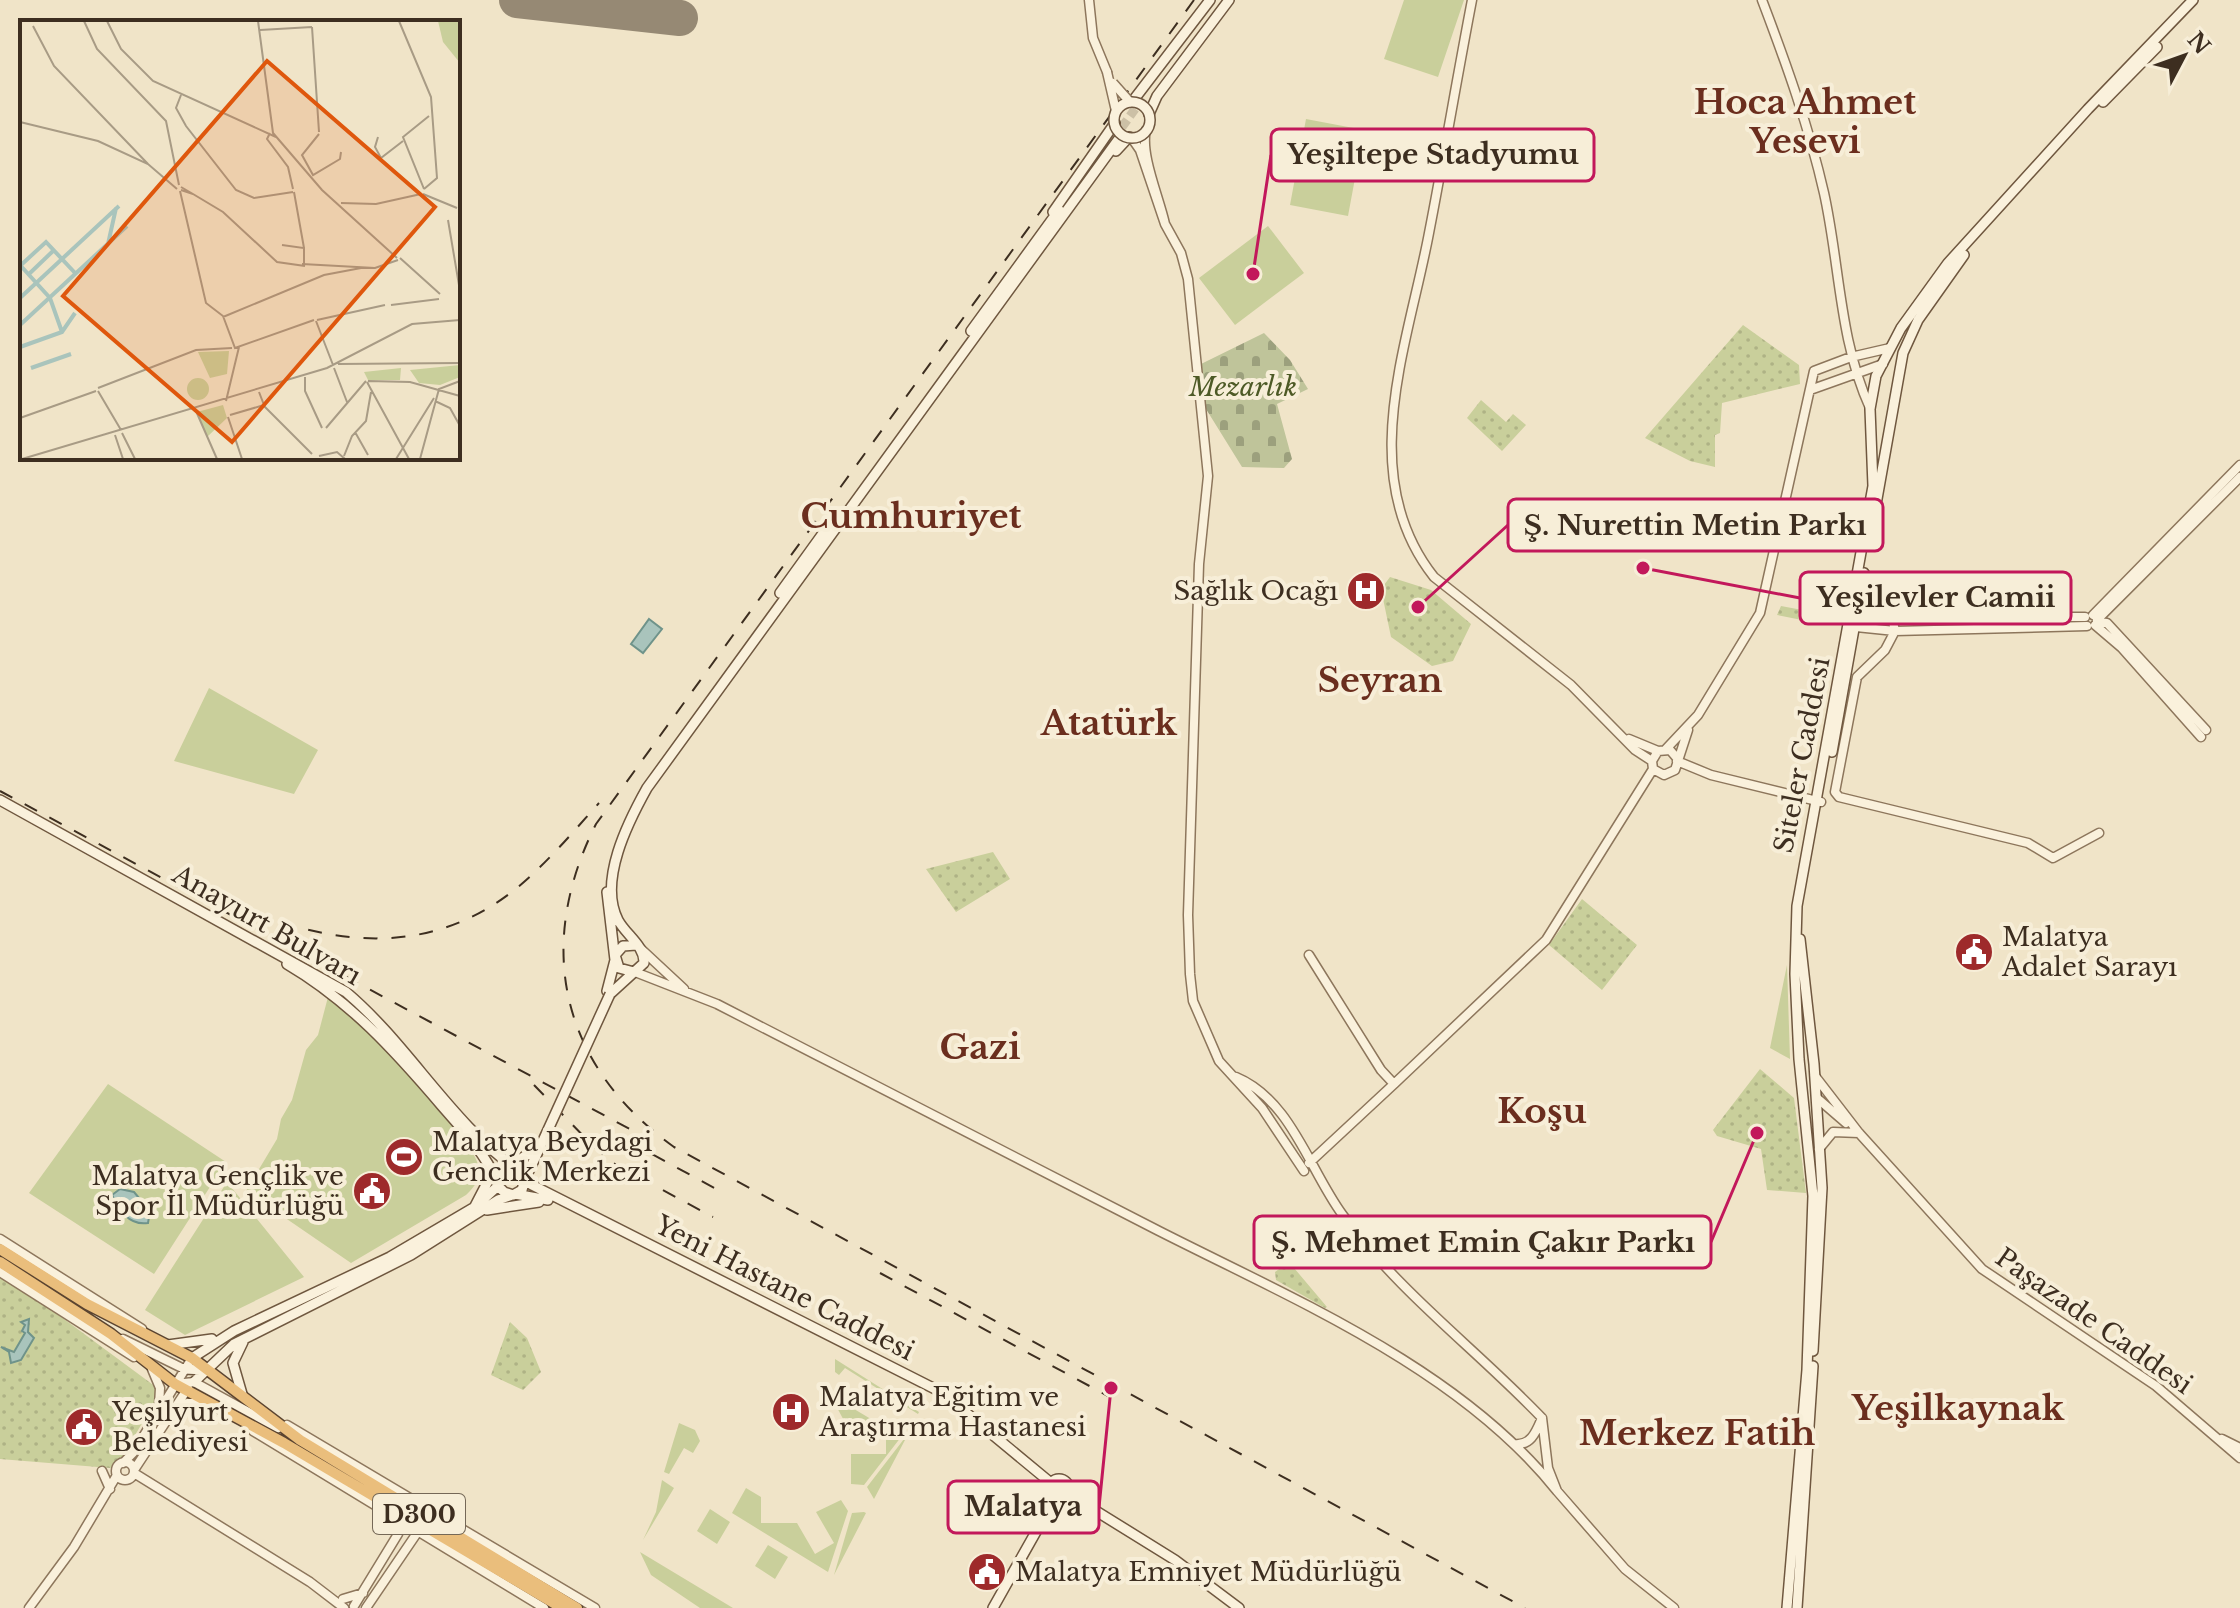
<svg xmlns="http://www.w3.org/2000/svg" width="2240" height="1608" font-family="'Libre Baskerville',serif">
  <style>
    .green { fill: #c9cf9b }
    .cemetery { fill: url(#cemetery-stones) }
    .park { fill: url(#park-dots) }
    .water { fill: #a9c4bc; stroke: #6f938a; stroke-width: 2 }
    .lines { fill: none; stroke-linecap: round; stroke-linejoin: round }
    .runway { stroke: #968974; stroke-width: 36 }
    .secondary-tunnel { stroke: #ccc0a6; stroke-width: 9; stroke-dasharray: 9 4.5; stroke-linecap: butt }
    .tertiary-casing { stroke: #8d765c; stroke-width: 11 }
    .secondary-casing { stroke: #6f573f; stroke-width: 12 }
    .trunk-casing { stroke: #5b4430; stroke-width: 13 }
    .tertiary { stroke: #faf1dc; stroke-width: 8 }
    .secondary { stroke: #faf1dc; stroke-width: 9 }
    .trunk { stroke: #eabe7c; stroke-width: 10 }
    .rail { stroke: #3d2e20; stroke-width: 2; stroke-dasharray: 14 14; stroke-linecap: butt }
    .tertiary-bridge-casing { stroke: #8d765c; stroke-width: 11; stroke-linecap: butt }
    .secondary-bridge-casing { stroke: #6f573f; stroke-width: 12; stroke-linecap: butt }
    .tertiary-bridge { stroke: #faf1dc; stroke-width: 8 }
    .secondary-bridge { stroke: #faf1dc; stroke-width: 9 }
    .labels { text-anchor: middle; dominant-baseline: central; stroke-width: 8; stroke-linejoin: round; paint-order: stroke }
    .shield { fill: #f7eed8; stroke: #756857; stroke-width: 2 }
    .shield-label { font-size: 24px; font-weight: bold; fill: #3d2e20 }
    .park-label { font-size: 26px; font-style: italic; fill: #4d5a26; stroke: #f7eed8 }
    .poi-label { font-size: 26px; fill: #3d2e20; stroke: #f7eed8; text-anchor: start }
    .street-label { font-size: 26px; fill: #3d2e20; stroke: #f7eed8 }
    .district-label { font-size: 34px; font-weight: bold; fill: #6b2e1e; stroke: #f7eed8 }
    .inset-river { fill: none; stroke: #a9c4bc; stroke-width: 4 }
    .inset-road { fill: none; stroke: #a89b85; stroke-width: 2 }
    .view { fill: #df570d; fill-opacity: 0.15; stroke: #df570d; stroke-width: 4 }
    .inset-edge { fill: none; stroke: #3d2e20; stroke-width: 4 }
    .leader { fill: none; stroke: #c2185b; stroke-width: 3 }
    .callout-dot { fill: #c2185b; stroke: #f7eed8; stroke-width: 3 }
    .callout { fill: #f7eed8; stroke: #c2185b; stroke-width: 3 }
    .callout-label { font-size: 28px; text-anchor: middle; font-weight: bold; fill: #3d2e20 }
  </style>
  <defs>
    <pattern id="cemetery-stones" width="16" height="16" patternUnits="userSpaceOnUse" patternTransform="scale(2)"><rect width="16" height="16" fill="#bfc49a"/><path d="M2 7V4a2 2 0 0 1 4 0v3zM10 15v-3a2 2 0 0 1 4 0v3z" fill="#9ca07d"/></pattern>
    <pattern id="park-dots" width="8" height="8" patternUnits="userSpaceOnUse" patternTransform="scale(2)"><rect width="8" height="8" fill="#c9cf9b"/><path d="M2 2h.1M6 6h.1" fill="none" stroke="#aeb285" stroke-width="1.8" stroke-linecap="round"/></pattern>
  </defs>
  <rect width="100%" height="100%" fill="#f0e4c8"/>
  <path class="green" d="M1404 0H1464L1438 77 1384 59Z
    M1306 119 1364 130 1348 216 1290 205Z
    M1268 226 1304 273 1235 325 1199 278Z
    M209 688 318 750 294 794 174 761Z
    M1787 965 1790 1059 1770 1048Z
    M328 997C339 1005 353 1012 364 1022 387 1042 476 1142 479 1168 481 1180 473 1188 466 1195L351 1263 246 1191 277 1139 281 1119 292 1100 306 1050 318 1035Z
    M108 1084 226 1162 154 1274 29 1193Z
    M227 1182 304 1277 185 1335 145 1310Z
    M835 1359 919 1412 918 1414 845 1368 839 1375 835 1372Z
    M834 1397 901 1437 864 1485 851 1484V1454H886V1433L850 1432 833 1400Z
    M679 1423 695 1430 700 1441 693 1453 684 1448 669 1474 664 1472Z
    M904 1439 905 1440 874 1499 867 1487Z
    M662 1480 674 1488 643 1540 656 1512Z
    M746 1488 761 1497V1523H797L815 1554 834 1543 816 1512 841 1500 848 1511 828 1572 732 1513Z
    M710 1509 730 1522 717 1544 697 1531Z
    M864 1512 866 1513 834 1575 852 1513Z
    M768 1545 788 1557 775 1579 755 1566Z
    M640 1552 733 1608H700L651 1575Z"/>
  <path class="cemetery" d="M1264 333 1290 360 1308 389 1277 404 1292 459 1284 468 1242 467 1206 409 1201 364Z"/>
  <path class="park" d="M1743 325 1799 365 1800 384 1722 403 1720 433 1715 435V467L1690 461 1645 438Z
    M1481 400 1506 422 1513 414 1526 425 1502 451 1467 418Z
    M1390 577 1431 590 1471 624 1453 661 1432 666 1391 637 1381 589Z
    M1781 606 1813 612 1812 622 1777 615Z
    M993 852 1010 879 956 912 926 869Z
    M1582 899 1637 945 1602 990 1549 945Z
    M1760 1069 1794 1098 1806 1193 1767 1190 1761 1149 1717 1136 1713 1130Z
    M1289 1262 1327 1307 1325 1308 1276 1280 1275 1272Z
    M0 1277 22 1288 156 1387 157 1398 118 1464 110 1468 0 1459Z
    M510 1322 527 1338 541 1372 523 1390 491 1375Z"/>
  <path class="water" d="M649 619 662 629 643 653 631 644Z
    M120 1189 134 1192 150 1211 148 1223C129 1226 119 1210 112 1195Z
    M29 1319 28 1332 34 1338 21 1360 11 1363 9 1352 1 1347 14 1352 25 1333 22 1331 25 1325 21 1322Z"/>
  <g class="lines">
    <path class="runway" d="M517 0 680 18"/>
    <path class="secondary-tunnel" d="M1114 138 1143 98"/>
    <defs>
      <path id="tertiary" d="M1089 0 1093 38 1107 72
        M1472 0C1457 78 1444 156 1429 233 1408 345 1354 476 1434 577L1571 685 1635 750 1652 761
        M1762 0C1786 63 1809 127 1824 193 1840 265 1839 340 1870 408
        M1131 137 1140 150 1165 224C1159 197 1140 154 1146 130
        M1165 224 1181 253 1188 279 1208 476 1199 564 1188 915 1190 974 1193 1001 1219 1061 1262 1108 1304 1171
        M1810 390 1883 364
        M2093 615 2240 465
        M2097 620 2240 477
        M2097 622 2107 623 2206 730
        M2095 625 2122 648 2201 737
        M2087 626 1895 631 1885 650 1857 677 1835 792 1839 797 2028 843 2053 858 2099 833
        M1856 627 1895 631 1892 617H2085
        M1629 739 1658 751
        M1666 749 1698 715 1760 613 1814 371 1851 357 1890 348
        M1676 757 1670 750 1658 751 1652 761 1653 769 1664 775 1675 770 1688 730
        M1677 761 1711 775 1821 802
        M641 949 684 989
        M635 972 717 1004C865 1079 1012 1155 1159 1231 1295 1300 1460 1369 1557 1491
        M1815 1076 1859 1133 1982 1269 2156 1386 2240 1458
        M1236 1077C1291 1100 1309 1169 1342 1214 1398 1292 1476 1349 1542 1418L1548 1468 1557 1491 1625 1569 1674 1608
        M1394 1084 1546 940 1653 769
        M1817 1098 1846 1123
        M1819 1149 1833 1132 1859 1133
        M1309 1163 1394 1084 1381 1070 1309 955
        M0 1239 142 1329
        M0 1272 134 1357
        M123 1339 184 1369
        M152 1369 160 1388 159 1406
        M175 1384 194 1382 278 1428
        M171 1411 187 1403H207
        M287 1425 595 1608
        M253 1431 544 1608
        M2222 1439 2240 1448
        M1514 1444C1531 1446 1536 1432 1542 1418
        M116 1471a9 9 0 1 1 18 0a9 9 0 1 1-18 0Z
        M123 1463 133 1453 192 1358
        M134 1470 188 1388
        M102 1471 110 1489
        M134 1473 310 1582 344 1608
        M343 1599 363 1593
        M354 1606 398 1534 397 1521
        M29 1608 74 1547 117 1475
        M366 1608 417 1533"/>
      <path id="secondary" d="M1132 102 1210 0
        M2103 102 2157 47
        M1149 114 1157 96 1229 0
        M1116 151 1129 137
        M1053 212 1115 123
        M971 331 1059 210
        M1872 527 1903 353 1918 320 1964 255
        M780 593 837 514
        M1832 752 1864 573
        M0 800 346 992C410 1046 452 1126 521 1172L525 1179 522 1190 513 1195 504 1192 498 1186 500 1173C509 1164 524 1159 534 1149
        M607 892 615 960 607 991
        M1800 939 1814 1064 1822 1188 1813 1351
        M287 964C350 1001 395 1051 442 1106 463 1130 484 1152 497 1181
        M634 972 619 968 615 955 623 946 636 945
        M610 994 644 963C645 946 626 935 618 920 598 881 628 822 647 788L1118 140
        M536 1156 525 1179 532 1185 941 1392 1051 1483
        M475 1206 488 1181 489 1169
        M487 1210 539 1202
        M168 1345 212 1339
        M192 1358 234 1331 390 1257 475 1207 498 1186
        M184 1369 205 1370
        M194 1382 234 1344 411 1255 498 1200 515 1194 548 1200
        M242 1394 233 1363 243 1342
        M1049 1489a10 10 0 1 1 20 0a10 10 0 1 1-20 0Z
        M1067 1493 1175 1560 1239 1608
        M993 1608 1055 1498
        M1787 1608 1807 1370 1813 1196 1799 1059 1795 974 1797 906 1873 486 1870 409 1876 376 1901 328 1948 263 2088 109 2193 0
        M1797 1608 1813 1366"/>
      <path id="trunk" d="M0 1249 87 1304 192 1358 300 1440 577 1608
        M0 1262 111 1334 175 1384 284 1443 562 1608"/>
    </defs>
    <use href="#tertiary" class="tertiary-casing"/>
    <use href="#secondary" class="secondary-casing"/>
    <use href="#trunk" class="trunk-casing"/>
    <use href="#tertiary" class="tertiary"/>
    <use href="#secondary" class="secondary"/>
    <use href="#trunk" class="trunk"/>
    <path class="rail" d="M1194 0 596 824C534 947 561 1066 674 1147L1525 1608
      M0 791 652 1141
      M229 902C327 946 429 960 518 887 548 862 573 832 599 803
      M534 1085 593 1146 616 1165 713 1217
      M628 1141 718 1190
      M880 1273 1108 1396"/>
    <defs>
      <path id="tertiary-bridge" d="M1107 72 1116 111
        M1113 83 1130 102"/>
      <path id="secondary-bridge" d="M1114 120a18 18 0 1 1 36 0a18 18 0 1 1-36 0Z
        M536 1156 610 994"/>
    </defs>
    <use href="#tertiary-bridge" class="tertiary-bridge-casing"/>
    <use href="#secondary-bridge" class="secondary-bridge-casing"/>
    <use href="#tertiary-bridge" class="tertiary-bridge"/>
    <use href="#secondary-bridge" class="secondary-bridge"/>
  </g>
  <defs>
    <symbol id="hospital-disc" viewBox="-11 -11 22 22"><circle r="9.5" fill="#9e2a2b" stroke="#f7eed8"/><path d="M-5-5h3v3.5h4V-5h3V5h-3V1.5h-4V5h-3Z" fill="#fff"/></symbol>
    <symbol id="civic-disc" viewBox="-11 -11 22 22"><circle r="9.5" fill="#9e2a2b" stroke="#f7eed8"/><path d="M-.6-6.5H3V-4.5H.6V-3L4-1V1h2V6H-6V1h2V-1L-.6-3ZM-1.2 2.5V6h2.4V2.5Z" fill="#fff"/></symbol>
    <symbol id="stadium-disc" viewBox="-11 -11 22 22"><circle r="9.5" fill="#9e2a2b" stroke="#f7eed8"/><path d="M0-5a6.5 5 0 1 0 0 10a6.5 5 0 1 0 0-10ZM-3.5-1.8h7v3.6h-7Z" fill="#fff"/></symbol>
  </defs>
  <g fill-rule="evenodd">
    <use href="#hospital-disc" x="1344" y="569" width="44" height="44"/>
    <use href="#civic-disc" x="1952" y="930" width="44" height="44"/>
    <use href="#stadium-disc" x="382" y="1135" width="44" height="44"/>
    <use href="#civic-disc" x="350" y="1169" width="44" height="44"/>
    <use href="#hospital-disc" x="769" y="1390" width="44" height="44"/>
    <use href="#civic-disc" x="62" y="1405" width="44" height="44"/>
    <use href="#civic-disc" x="965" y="1550" width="44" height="44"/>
  </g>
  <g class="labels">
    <rect class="shield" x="373" y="1494" width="92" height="40" rx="6"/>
    <g class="shield-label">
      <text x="419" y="1514">D300</text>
    </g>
    <g class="park-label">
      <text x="1243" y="387">Mezarlık</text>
    </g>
    <g class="poi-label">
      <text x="1338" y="591" text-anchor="end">Sağlık Ocağı</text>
      <text x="2002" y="937">Malatya<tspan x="2002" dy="30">Adalet Sarayı</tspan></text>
      <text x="432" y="1142">Malatya Beydagi<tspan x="432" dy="30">Genclik Merkezi</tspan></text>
      <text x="344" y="1176" text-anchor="end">Malatya Gençlik ve<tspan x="344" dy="30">Spor İl Müdürlüğü</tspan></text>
      <text x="819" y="1397">Malatya Eğitim ve<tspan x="819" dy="30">Araştırma Hastanesi</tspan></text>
      <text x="112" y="1412">Yeşilyurt<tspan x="112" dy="30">Belediyesi</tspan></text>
      <text x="1015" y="1572">Malatya Emniyet Müdürlüğü</text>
    </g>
    <g class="street-label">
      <text transform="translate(1802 755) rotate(-79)">Siteler Caddesi</text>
      <text transform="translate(267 925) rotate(30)">Anayurt Bulvarı</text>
      <text transform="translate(785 1288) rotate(27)">Yeni Hastane Caddesi</text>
      <text transform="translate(2094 1321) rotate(35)">Paşazade Caddesi</text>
    </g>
    <g class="district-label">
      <text x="1805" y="102">Hoca Ahmet<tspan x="1805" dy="39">Yesevi</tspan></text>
      <text x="911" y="516">Cumhuriyet</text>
      <text x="1380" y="680">Seyran</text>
      <text x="1109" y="723">Atatürk</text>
      <text x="980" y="1047">Gazi</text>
      <text x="1542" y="1111">Koşu</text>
      <text x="1958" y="1408">Yeşilkaynak</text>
      <text x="1697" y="1433">Merkez Fatih</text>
    </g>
  </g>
  <g transform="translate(20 20)">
    <rect width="440" height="440" fill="#f0e4c8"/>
    <path d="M209 331 207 354 190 358 178 332ZM167 369a11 11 0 1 1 22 0a11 11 0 1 1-22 0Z" fill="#c9cf9b"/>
    <path d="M418 1H440V43L423 22Z" fill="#c9cf9b"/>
    <path d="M440 345V357L420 365 399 363 390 350ZM381 348 380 360H348L344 352ZM203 385 207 398 187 417 177 392Z" fill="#c9cf9b"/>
    <path class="inset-river" d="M88 224 96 188M0 245 30 278 42 312M1 245 26 222 56 254M9 254 33 231M0 278 99 186M0 305 107 206M0 327 42 312 55 293M11 348 51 334"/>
    <path class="inset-road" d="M64 1 77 29 146 101 159 165M87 1 101 29 133 61 256 117M238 1 253 113 302 170 377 238M379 1 411 77 417 158 404 169M13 6 34 46 128 144M292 7 299 112M240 10 292 7M161 75 156 88 166 106 216 170 234 178 273 172M0 102 78 121 128 144 157 169M250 113 247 119 268 147 273 169M299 114 282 135 293 155 320 139 321 132M358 117 355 127 361 138 383 121M404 169 383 117 409 96M161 170 173 174 161 167M160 171 186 283 203 296 215 328 294 300M274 172 284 228M173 174 203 192 257 242 285 246M403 174 437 188M321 183 356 184 401 174M428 200 440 271M262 225 284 228V244M380 238 420 274M282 244 355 248 378 240M371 285 419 279M203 297 304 255 341 248M297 300 365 285M296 301 313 345M318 344 440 343M314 348 327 382M285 357V371L302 408M348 361 390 362 440 376M347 362 389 439M78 368 176 330 212 328M78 371 101 410M206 381 219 327M415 381 430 388 440 406M244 386 292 434M176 391 197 439M210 395 244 385 239 372M208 397 222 439M0 398 76 371M306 408 346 361M335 412 348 435M102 413 115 439M95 415 103 439M299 436 317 432 325 439M324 436 332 416 346 401 351 372M2 439 307 348 392 304 440 300M376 439 414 378M400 439 419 369 440 361"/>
    <path class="view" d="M247 41 415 187 212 422 43 276Z"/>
    <rect width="440" height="440" class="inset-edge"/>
  </g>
  <path class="leader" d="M1253 274L1271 155M1418 607L1508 525M1643 568L1800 598M1757 1133L1711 1242M1111 1388L1099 1507"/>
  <g class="callout-dot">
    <circle cx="1253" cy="274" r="8"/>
    <circle cx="1418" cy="607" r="8"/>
    <circle cx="1643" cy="568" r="8"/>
    <circle cx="1757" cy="1133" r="8"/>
    <circle cx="1111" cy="1388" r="8"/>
  </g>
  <g class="callout">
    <rect x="1271" y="129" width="323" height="52" rx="8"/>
    <rect x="1508" y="499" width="375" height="52" rx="8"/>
    <rect x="1800" y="572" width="271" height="52" rx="8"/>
    <rect x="1254" y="1216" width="457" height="52" rx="8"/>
    <rect x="948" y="1481" width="151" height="52" rx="8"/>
  </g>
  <g class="callout-label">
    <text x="1433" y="164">Yeşiltepe Stadyumu</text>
    <text x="1695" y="535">Ş. Nurettin Metin Parkı</text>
    <text x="1936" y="607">Yeşilevler Camii</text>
    <text x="1483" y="1252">Ş. Mehmet Emin Çakır Parkı</text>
    <text x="1023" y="1516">Malatya</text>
  </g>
  <g transform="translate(2184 56) rotate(49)" stroke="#f7eed8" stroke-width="6" paint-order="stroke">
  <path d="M0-6L14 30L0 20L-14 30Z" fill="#3d2e20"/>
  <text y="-12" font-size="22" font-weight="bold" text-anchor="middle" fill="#3d2e20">N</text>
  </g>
</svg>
